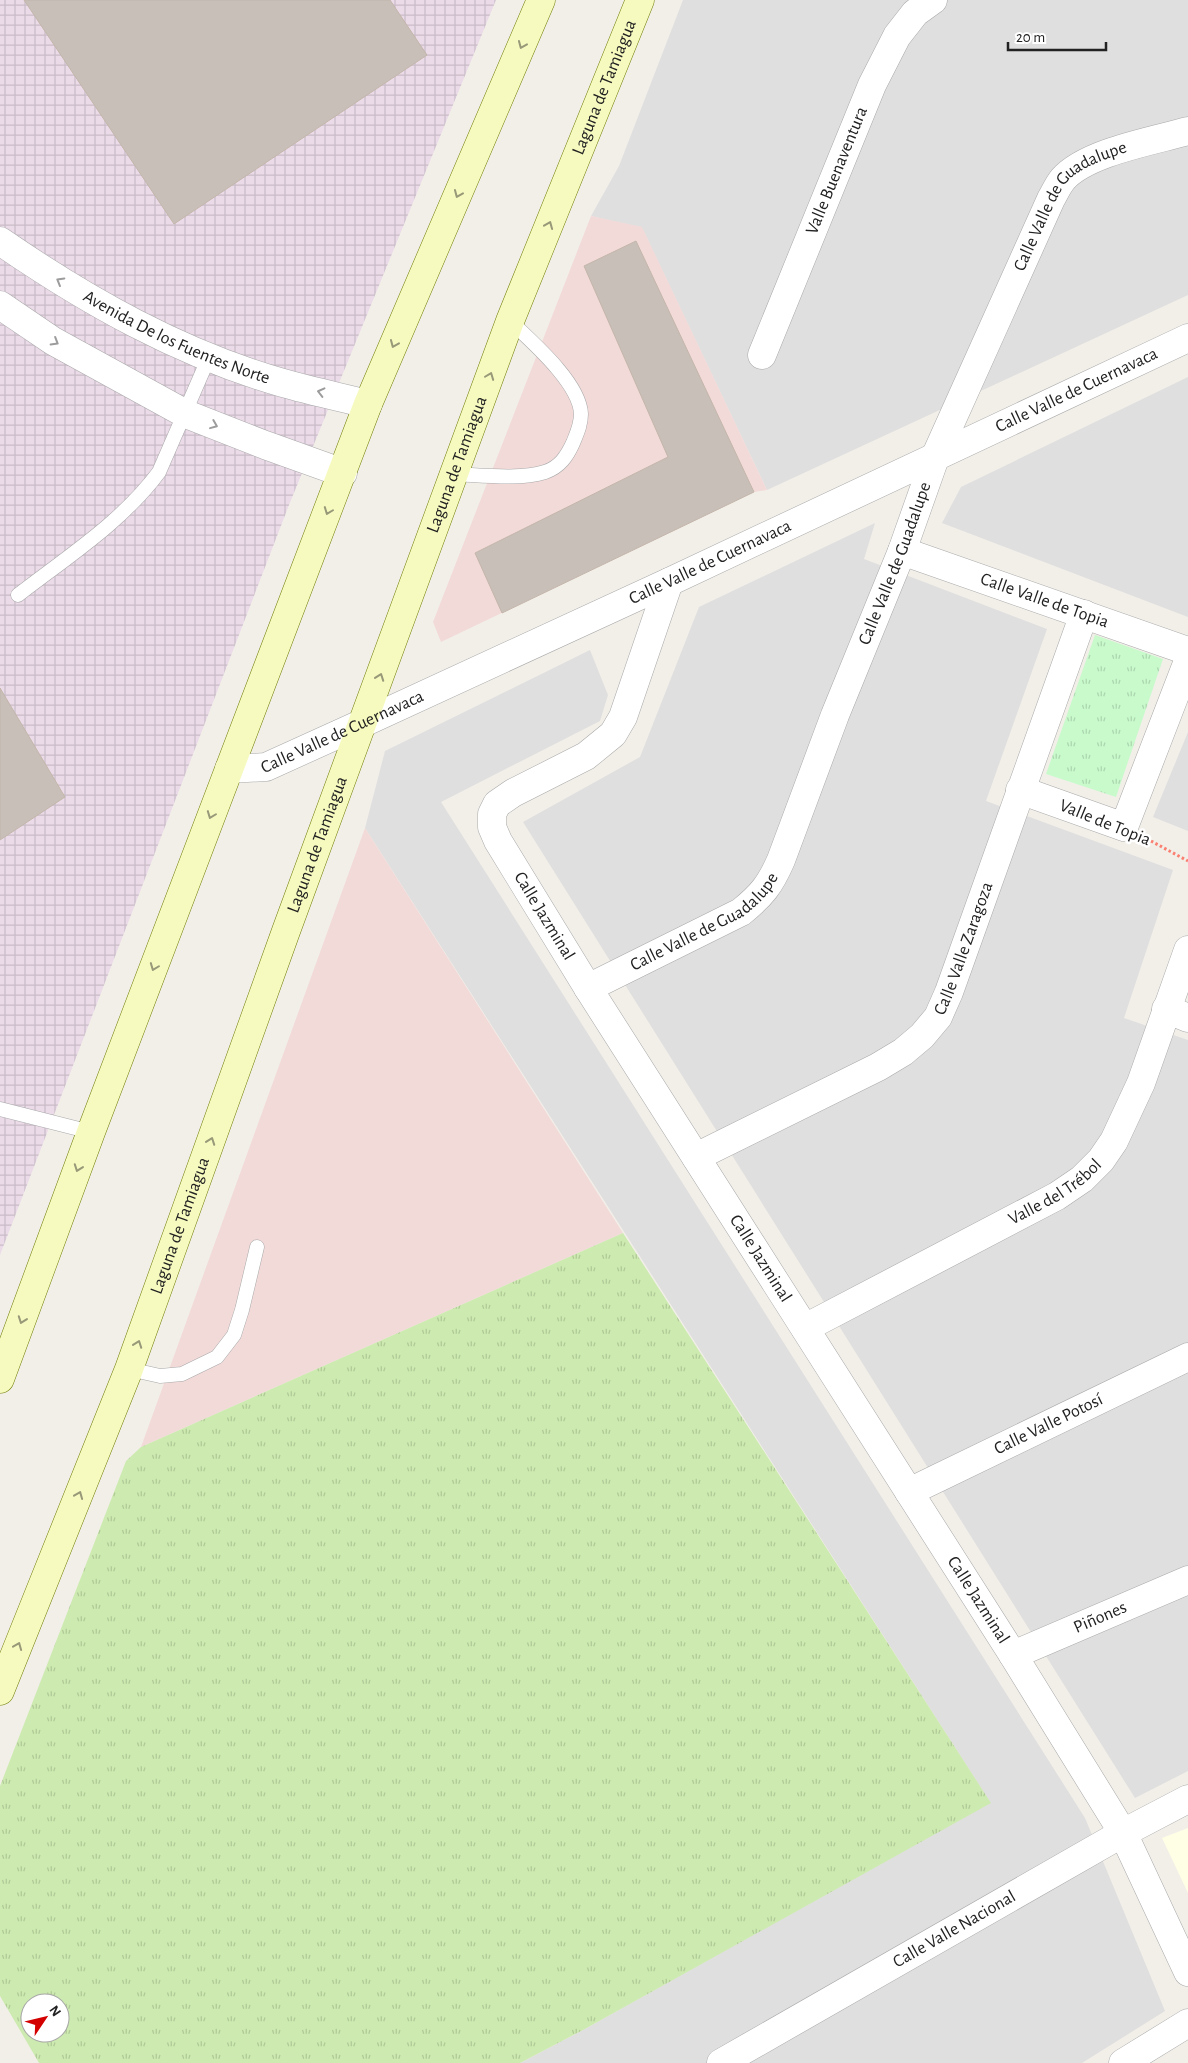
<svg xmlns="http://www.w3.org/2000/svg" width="1188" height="2063" font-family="'Alegreya Sans',sans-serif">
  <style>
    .residential { fill: #e0dfdf }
    .commercial { fill: #f2dad9 }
    .industrial { fill: url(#industrial-grid) }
    .education { fill: #ffffe5 }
    .grass { fill: url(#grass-tufts); fill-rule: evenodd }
    .park { fill: url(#park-tufts) }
    .building { fill: #c7bfb8; stroke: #c4b6ab }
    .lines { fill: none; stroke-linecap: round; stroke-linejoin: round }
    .lane-casing { stroke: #a9a9a9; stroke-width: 15 }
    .street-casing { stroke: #a9a9a9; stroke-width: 29 }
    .secondary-casing { stroke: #707d05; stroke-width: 29 }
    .path { stroke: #fa8072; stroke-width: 3; stroke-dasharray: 2.5 2.5; stroke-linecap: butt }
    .lane { stroke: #fff; stroke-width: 14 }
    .street { stroke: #fff; stroke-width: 28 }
    .secondary { stroke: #f7fabf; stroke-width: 28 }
    .oneway { stroke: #979978 }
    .oneway2 { stroke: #9c9c9c }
    .labels { text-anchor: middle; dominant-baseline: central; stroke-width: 5; stroke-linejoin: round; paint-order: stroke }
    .street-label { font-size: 18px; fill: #222; stroke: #fff }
  </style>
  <defs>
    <pattern id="industrial-grid" width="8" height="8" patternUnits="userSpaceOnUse" patternTransform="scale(1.25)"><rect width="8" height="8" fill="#ebdbe8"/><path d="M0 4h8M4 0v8" fill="none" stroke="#c9bcc7"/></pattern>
    <pattern id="grass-tufts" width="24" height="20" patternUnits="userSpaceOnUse" patternTransform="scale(1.25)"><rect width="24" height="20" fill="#cdebb0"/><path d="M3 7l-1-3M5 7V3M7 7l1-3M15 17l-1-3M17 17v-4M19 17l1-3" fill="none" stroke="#b0c997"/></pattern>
    <pattern id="park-tufts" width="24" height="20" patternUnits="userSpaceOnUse" patternTransform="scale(1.25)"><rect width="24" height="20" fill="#c8facc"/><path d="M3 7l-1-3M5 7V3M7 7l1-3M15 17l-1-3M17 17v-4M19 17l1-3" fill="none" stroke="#acd6af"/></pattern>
  </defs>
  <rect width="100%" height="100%" fill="#f2efe9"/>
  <path class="residential" d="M683 0H1188V295L767 490 642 228 591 216 619 166Z
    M1188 377V617L942 523 961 487Z
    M875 523 864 559 1047 629 986 801 1173 870 1124 1018 1188 1040V1771L1135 1798 523 822 640 757 699 607Z
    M590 650 608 695 600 721 441 802 1085 1818 1165 2011 1082 2063H520L583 2030 990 1802 365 828 385 751Z
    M1188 732V831L1153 817Z"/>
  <path class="commercial" d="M591 216 642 227 767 490 754 492 441 642 433 622Z
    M365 828 623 1233 141 1447Z"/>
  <path class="industrial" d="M0 0H496L289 505 0 1255Z"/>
  <path class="education" d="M1188 1828V1893L1162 1838Z"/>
  <path class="grass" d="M623 1233 991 1803 583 2030 520 2063H39L0 1996V1786L126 1461 141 1447ZM30 2003H60V2033H30Z"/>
  <path class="park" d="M1095 635 1163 659 1116 797 1046 774Z"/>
  <path class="building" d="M24 0H390L427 55 174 224Z
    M636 241 754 492 502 613 475 553 668 457 584 266Z
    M0 688 65 797 0 840Z"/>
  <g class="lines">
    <defs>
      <path id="lane" d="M453 474C480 475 520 480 545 472 560 467 567 456 573 443 577 433 581 425 581 414 580 383 531 341 510 321
        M18 595C67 557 122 522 159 472L209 357
        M0 1109 91 1132
        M129 1369 160 1376 182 1374 217 1357 234 1335 242 1310 257 1247"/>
      <g id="street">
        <path id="s1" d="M0 241C87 301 181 354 283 383 311 391 340 397 368 404"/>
        <path d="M0 305 53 341 186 414 265 445 343 473"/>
        <path id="s2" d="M762 355 872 85 897 36 915 13 933 0"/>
        <path id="s3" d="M902 551 1188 651"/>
        <path id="s4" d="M669 582 623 717 613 734 586 756 513 793 497 804 492 814V827L498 841 588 988 1013 1655 1123 1833 1188 1972"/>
        <path id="s5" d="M229 769 266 767 363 723 669 582 1188 338"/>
        <path d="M1020 790 1124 827 1188 661"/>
        <path id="s6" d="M588 988 741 912C762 895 770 885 781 860L835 715 902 551 936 455 1051 199C1055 192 1058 185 1063 179 1087 152 1153 141 1188 131"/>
        <path d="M1166 1009 1188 1018"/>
        <path id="s7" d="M696 1157 878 1067 903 1052 922 1036 938 1017 949 992 1084 614"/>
        <path id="s8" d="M805 1328 1057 1196 1082 1179 1101 1160 1114 1141 1141 1083 1188 950"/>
        <path id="s9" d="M909 1492 1188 1357"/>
        <path id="s10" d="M1013 1655 1188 1580"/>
        <path id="s11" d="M721 2063 1123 1833 1188 1799"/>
        <path d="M1123 2063 1188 2023"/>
      </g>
      <g id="secondary">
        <path d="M0 1379 91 1132 368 404 541 0"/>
        <path id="s12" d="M0 1691 129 1369 286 931 510 321 640 0"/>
      </g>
    </defs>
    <use href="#lane" class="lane-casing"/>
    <use href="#street" class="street-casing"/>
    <use href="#secondary" class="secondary-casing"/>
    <path class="path" d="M1151 841 1188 861"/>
    <use href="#lane" class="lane"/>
    <use href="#street" class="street"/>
    <use href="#secondary" class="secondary"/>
  </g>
  <defs><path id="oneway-chevron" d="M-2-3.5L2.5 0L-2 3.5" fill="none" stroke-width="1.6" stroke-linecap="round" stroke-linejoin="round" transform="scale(1.25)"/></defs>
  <g class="oneway">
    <use href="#oneway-chevron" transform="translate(522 45) rotate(113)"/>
    <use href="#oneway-chevron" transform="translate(458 194) rotate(113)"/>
    <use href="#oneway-chevron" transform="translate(549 225) rotate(-68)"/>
    <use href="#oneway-chevron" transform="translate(394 344) rotate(113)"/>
    <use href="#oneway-chevron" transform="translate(490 376) rotate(-69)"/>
    <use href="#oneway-chevron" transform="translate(328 511) rotate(111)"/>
    <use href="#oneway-chevron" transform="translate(380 677) rotate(-70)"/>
    <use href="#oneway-chevron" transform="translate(211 815) rotate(111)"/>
    <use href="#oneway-chevron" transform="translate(154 967) rotate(111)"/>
    <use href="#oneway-chevron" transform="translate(211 1141) rotate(-70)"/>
    <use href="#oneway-chevron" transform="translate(78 1168) rotate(110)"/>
    <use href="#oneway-chevron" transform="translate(22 1320) rotate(110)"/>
    <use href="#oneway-chevron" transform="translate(138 1344) rotate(-70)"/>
    <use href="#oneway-chevron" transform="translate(79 1495) rotate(-68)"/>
    <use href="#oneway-chevron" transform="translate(18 1646) rotate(-68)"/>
  </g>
  <g class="oneway2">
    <use href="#oneway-chevron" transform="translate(60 281) rotate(-150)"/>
    <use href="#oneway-chevron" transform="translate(55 342) rotate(31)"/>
    <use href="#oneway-chevron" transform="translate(321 392) rotate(-166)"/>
    <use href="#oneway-chevron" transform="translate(214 425) rotate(22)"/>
  </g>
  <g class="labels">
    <g class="street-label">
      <text stroke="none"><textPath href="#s12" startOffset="1714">Laguna de Tamiagua</textPath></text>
      <text stroke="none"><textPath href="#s2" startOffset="199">Valle Buenaventura</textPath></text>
      <text stroke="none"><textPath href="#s6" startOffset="960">Calle Valle de Guadalupe</textPath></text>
      <text stroke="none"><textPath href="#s1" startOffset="202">Avenida De los Fuentes Norte</textPath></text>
      <text stroke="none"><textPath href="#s5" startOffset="931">Calle Valle de Cuernavaca</textPath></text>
      <text stroke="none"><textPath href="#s12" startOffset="1309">Laguna de Tamiagua</textPath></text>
      <text stroke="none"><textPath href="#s5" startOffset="526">Calle Valle de Cuernavaca</textPath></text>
      <text stroke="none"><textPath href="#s6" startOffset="555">Calle Valle de Guadalupe</textPath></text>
      <text stroke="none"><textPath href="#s3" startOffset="151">Calle Valle de Topia</textPath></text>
      <text stroke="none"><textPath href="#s5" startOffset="121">Calle Valle de Cuernavaca</textPath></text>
      <text transform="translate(1105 823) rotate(22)">Valle de Topia</text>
      <text stroke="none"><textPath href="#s12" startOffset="904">Laguna de Tamiagua</textPath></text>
      <text stroke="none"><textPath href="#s4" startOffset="426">Calle Jazminal</textPath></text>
      <text stroke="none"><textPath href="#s6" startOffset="135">Calle Valle de Guadalupe</textPath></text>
      <text stroke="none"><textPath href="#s7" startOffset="355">Calle Valle Zaragoza</textPath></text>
      <text stroke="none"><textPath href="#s8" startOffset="285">Valle del Trébol</textPath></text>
      <text stroke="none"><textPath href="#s12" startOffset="499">Laguna de Tamiagua</textPath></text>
      <text stroke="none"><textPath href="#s4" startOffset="831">Calle Jazminal</textPath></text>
      <text stroke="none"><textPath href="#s9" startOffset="155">Calle Valle Potosí</textPath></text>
      <text stroke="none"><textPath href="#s4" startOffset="1236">Calle Jazminal</textPath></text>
      <text stroke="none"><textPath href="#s10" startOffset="95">Piñones</textPath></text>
      <text stroke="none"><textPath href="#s11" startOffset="269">Calle Valle Nacional</textPath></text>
    </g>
  </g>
  <g transform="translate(45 2018) rotate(55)"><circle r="24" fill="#ffffff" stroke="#a7a7a7"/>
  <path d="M0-4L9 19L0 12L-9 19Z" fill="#d40000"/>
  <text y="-8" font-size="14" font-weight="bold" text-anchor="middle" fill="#222222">N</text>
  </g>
  <path d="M1008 42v8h98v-8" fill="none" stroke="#222222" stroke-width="2.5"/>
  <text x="1016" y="42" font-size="15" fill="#222222" stroke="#ffffff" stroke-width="4" paint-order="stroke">20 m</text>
</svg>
